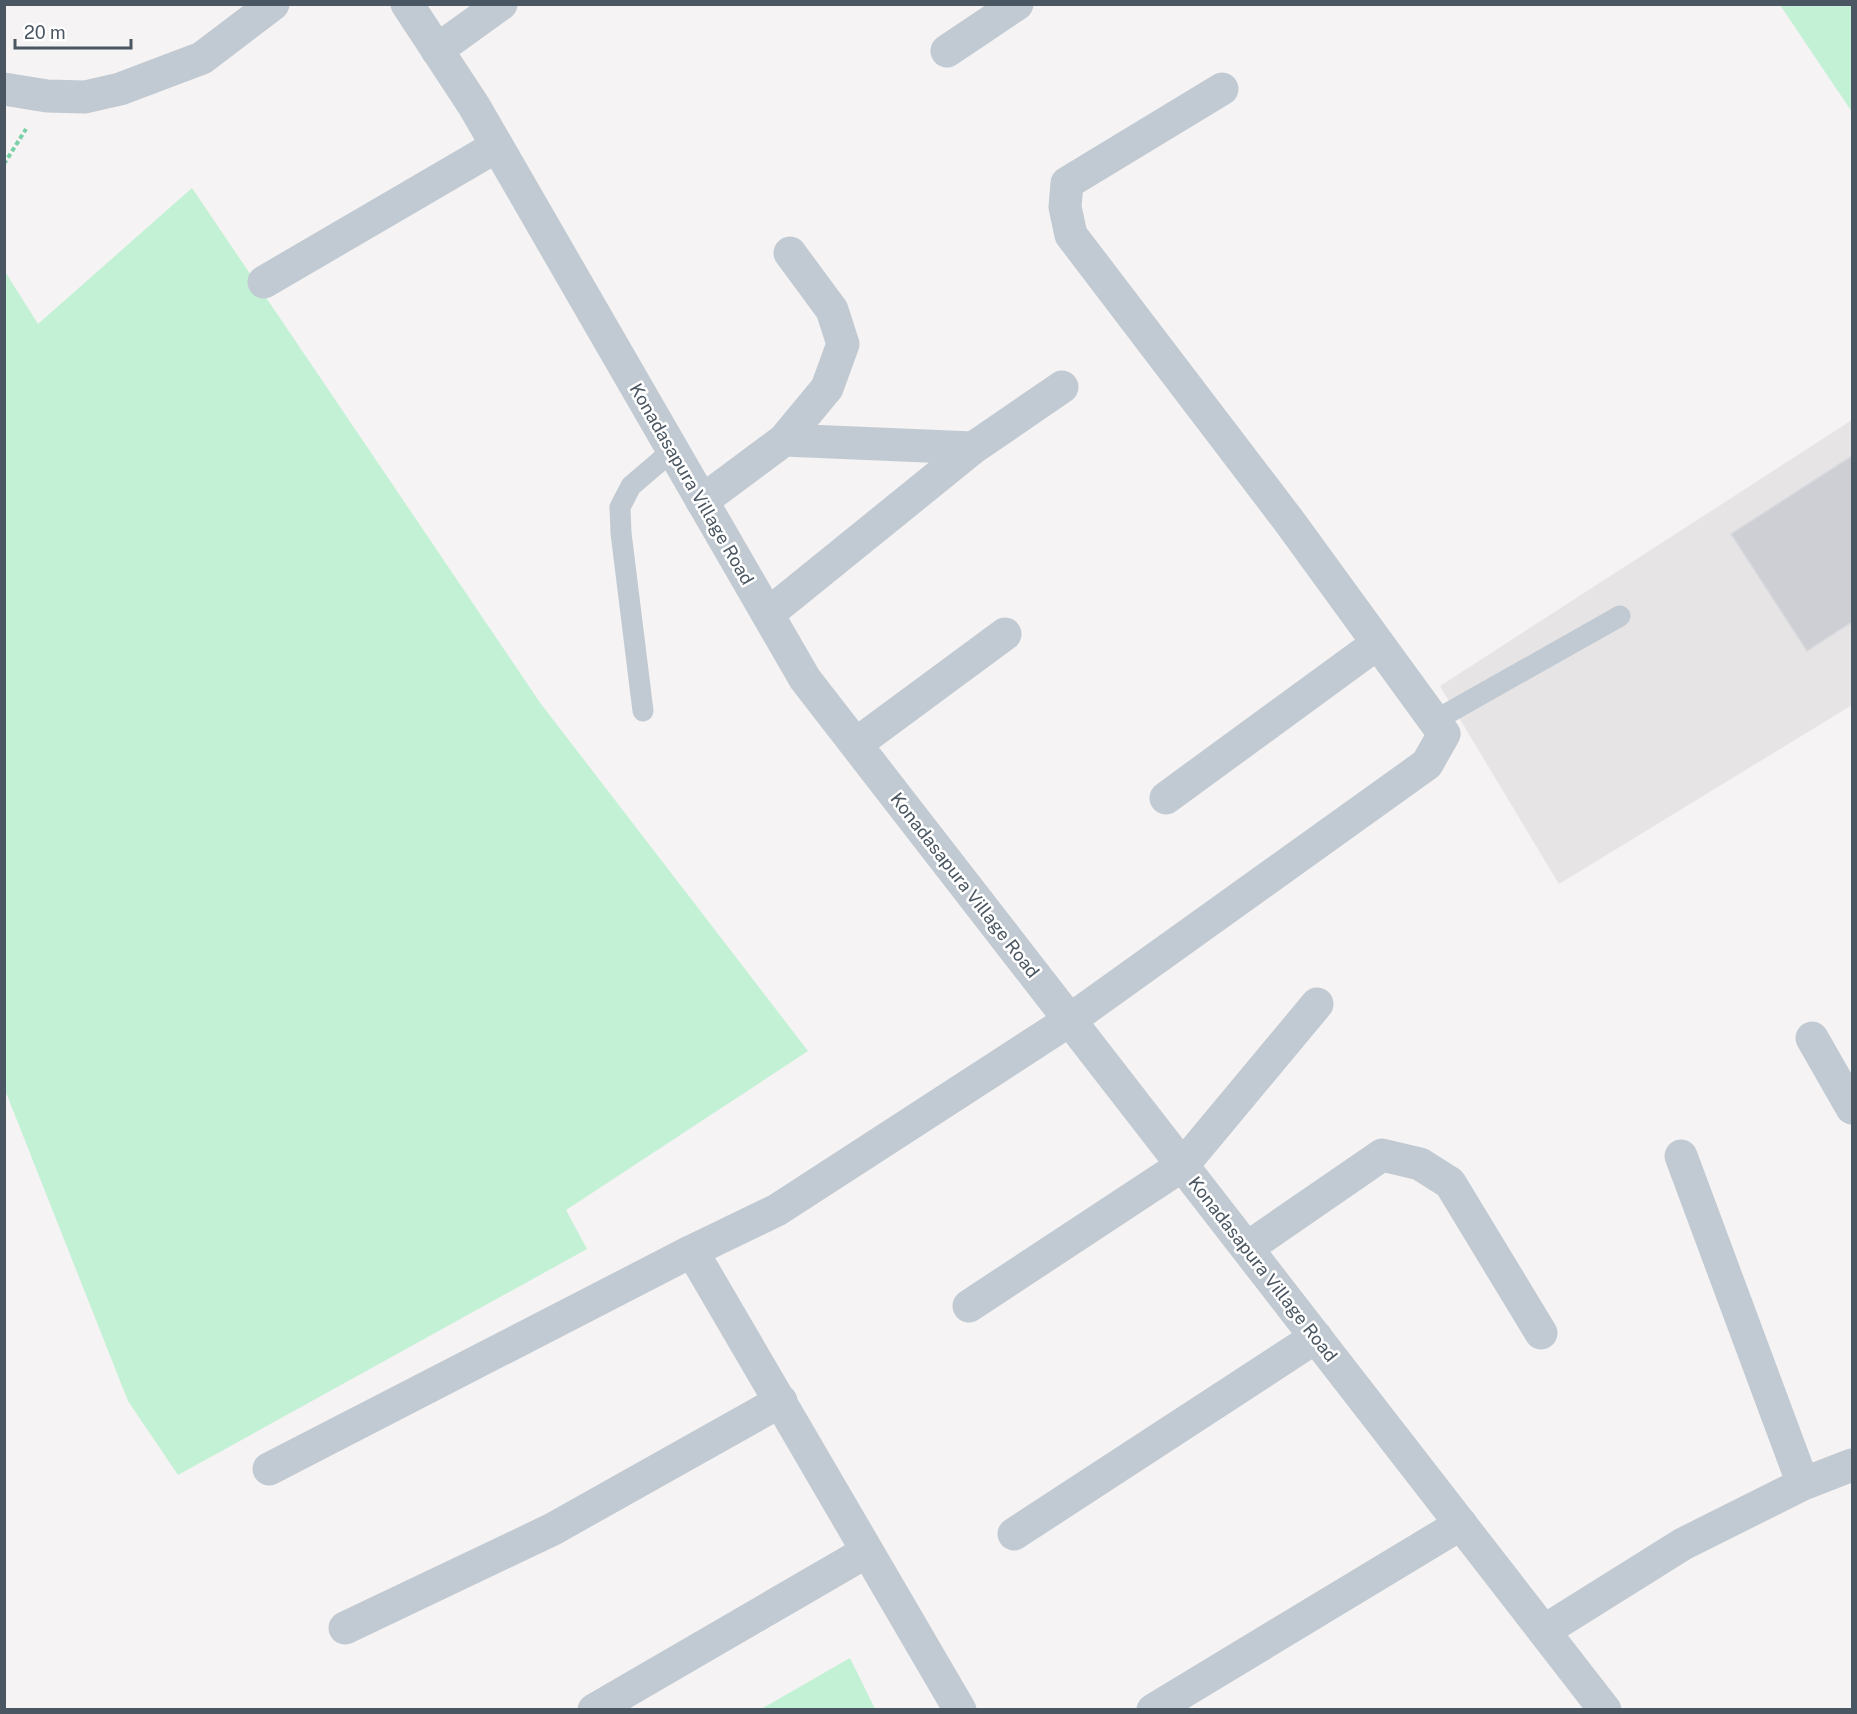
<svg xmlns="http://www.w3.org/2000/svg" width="1857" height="1714" font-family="'Public Sans',sans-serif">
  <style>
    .education { fill: #e6e4e5 }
    .green { fill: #c3f1d5 }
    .building { fill: #cdcfd5; stroke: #d7d9de; stroke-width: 1.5 }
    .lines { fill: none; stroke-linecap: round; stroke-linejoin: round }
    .path { stroke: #7ad0a6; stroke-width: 4; stroke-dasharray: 4.5 3; stroke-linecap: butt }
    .service { stroke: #c1cad2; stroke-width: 21 }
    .minor { stroke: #c1cad2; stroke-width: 33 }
    .tertiary { stroke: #c1cad2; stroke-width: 33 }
    .labels { text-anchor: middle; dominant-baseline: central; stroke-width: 5; stroke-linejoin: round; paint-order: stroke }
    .street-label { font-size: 18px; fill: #4a5661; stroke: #fff }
  </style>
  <rect width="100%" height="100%" fill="#f5f3f3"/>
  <path class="education" d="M1852 420V705L1559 884 1440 686Z"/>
  <path class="green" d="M1780 5H1852V112Z
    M192 188 541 704 808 1051 566 1210 587 1249 178 1475 128 1401 5 1090 4 270 38 324Z
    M850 1658 875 1709H761Z"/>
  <path class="building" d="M1852 456V622L1807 651 1731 534Z"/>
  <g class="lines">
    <path class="path" d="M4 164 26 129"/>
    <path class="service" d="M643 711 621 533 620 507 631 486 673 450
      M1434 721 1620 616"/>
    <path class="minor" d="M437 50 501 4
      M947 51 1017 4
      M4 89 47 96 85 97 120 89 202 58 273 4
      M264 282 497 146
      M784 440 827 388 843 344 832 310 790 253
      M702 501 784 440 973 448
      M768 614 973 448 1062 387
      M856 744 1005 634
      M1166 798 1378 643
      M1812 1038 1852 1108
      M1681 1156 1803 1484
      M1247 1248 1382 1155 1420 1164 1450 1183 1541 1333
      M692 1251 960 1710
      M969 1306 1183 1165 1317 1004
      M269 1469 692 1251 777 1210 1070 1020 1427 764 1444 734 1289 521 1071 235 1065 207 1067 183 1222 89
      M1014 1534 1316 1337
      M345 1628 553 1529 781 1401
      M1544 1631 1683 1544 1803 1484 1852 1465
      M594 1710 866 1552
      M1153 1710 1461 1524"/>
    <path class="tertiary" d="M407 4 474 106 805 679 1605 1710"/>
  </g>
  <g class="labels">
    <g class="street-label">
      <text transform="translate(692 484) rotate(60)">Konadasapura Village Road</text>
      <text transform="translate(965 885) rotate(52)">Konadasapura Village Road</text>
      <text transform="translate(1263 1269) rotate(52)">Konadasapura Village Road</text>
    </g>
  </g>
  <rect width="1857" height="1714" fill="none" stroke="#4a5661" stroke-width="12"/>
  <path d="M15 39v9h116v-9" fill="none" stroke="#4a5661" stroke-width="3"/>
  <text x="24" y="39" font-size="18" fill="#4a5661" stroke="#ffffff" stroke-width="4.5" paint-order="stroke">20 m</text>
</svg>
